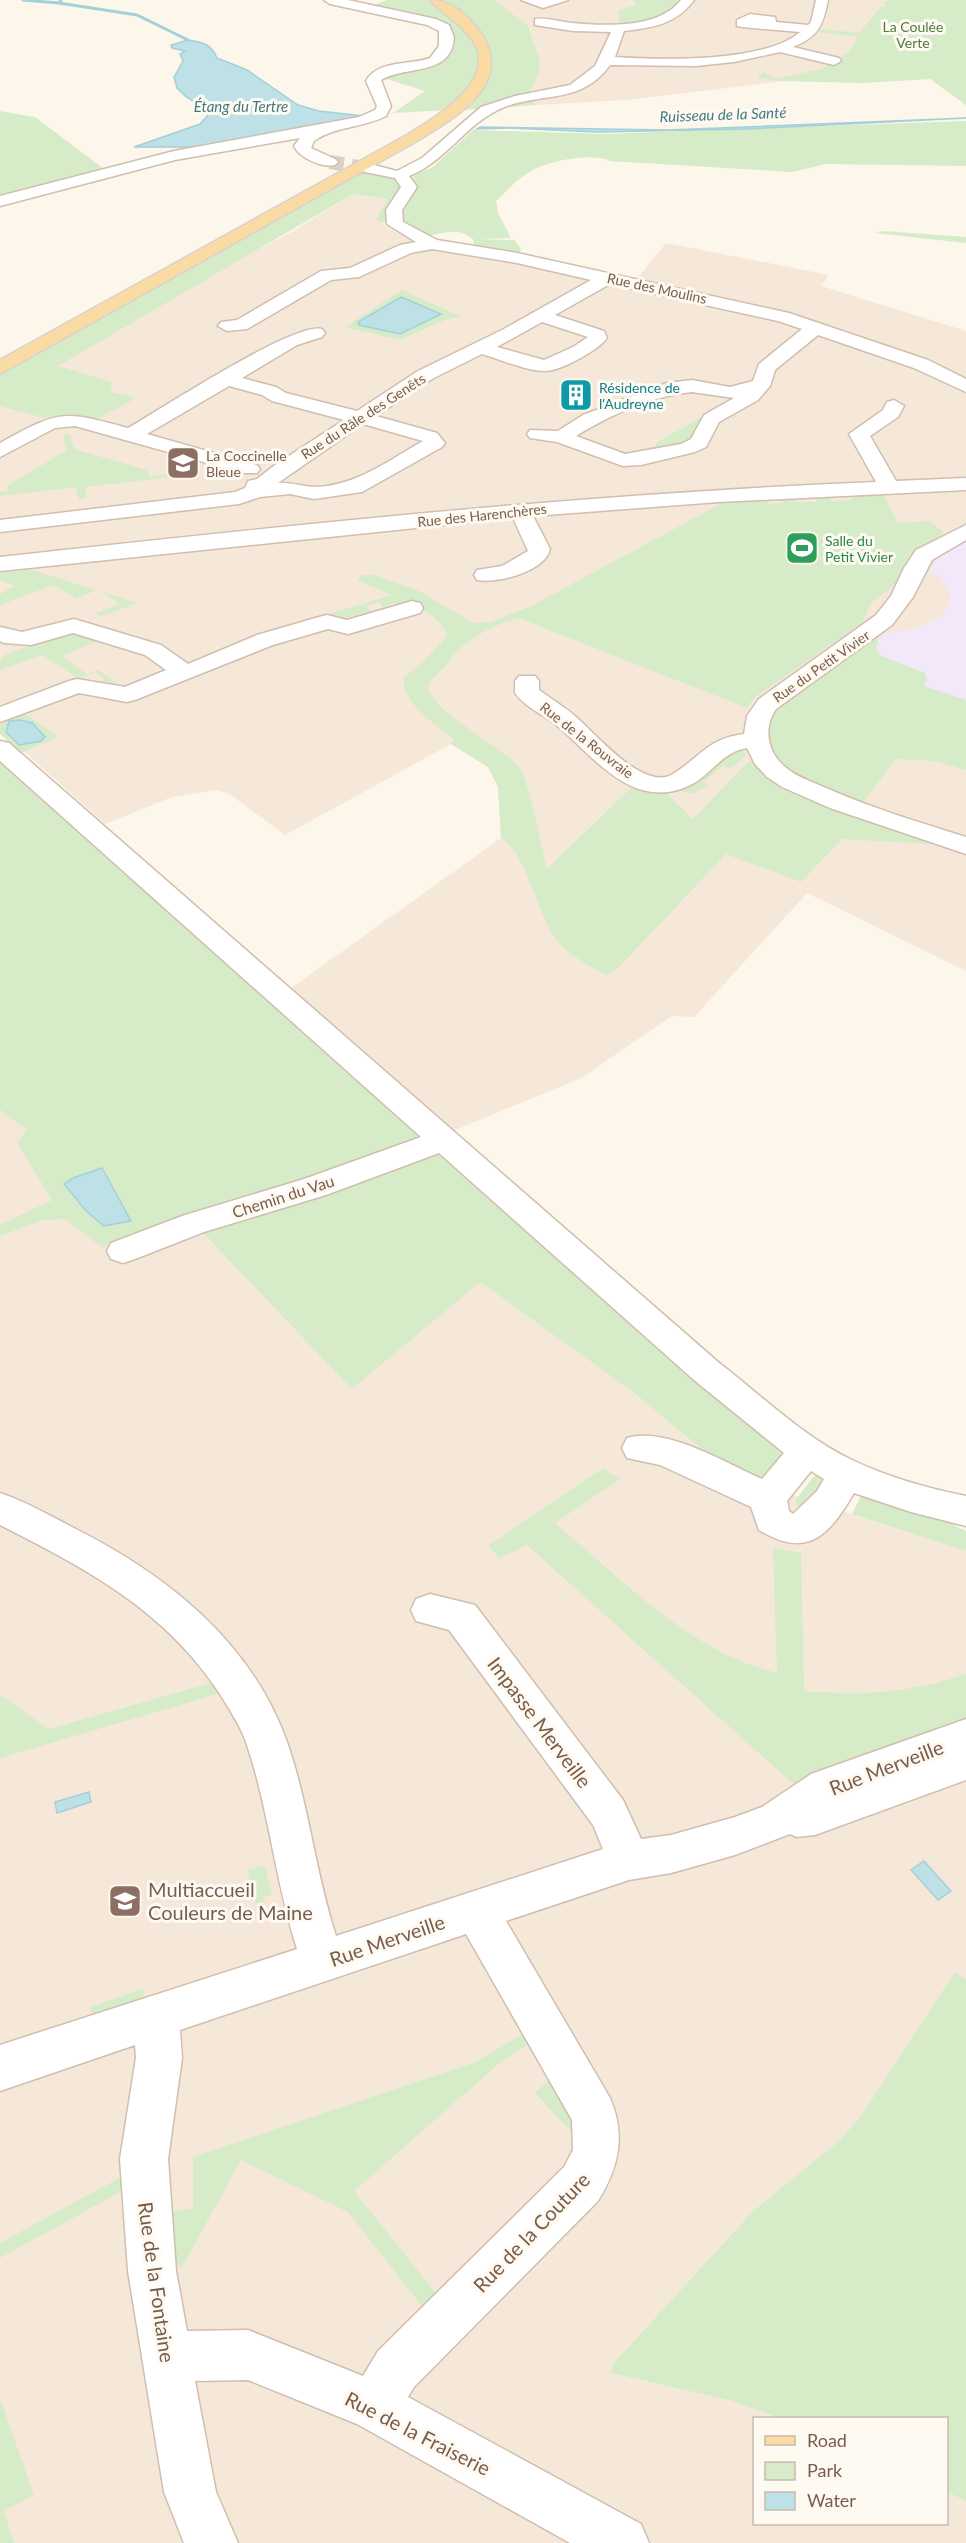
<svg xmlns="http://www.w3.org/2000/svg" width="966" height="2543" font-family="Lato,sans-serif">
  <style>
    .residential { fill: #f5e8d9 }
    .education { fill: #f3e7fa }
    .green { fill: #d6ebc8 }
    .water { fill: #bee1e7; stroke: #a4d0d9; stroke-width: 1.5 }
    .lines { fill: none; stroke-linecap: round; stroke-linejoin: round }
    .stream { stroke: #a4d0d9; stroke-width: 3 }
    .minor-tunnel { stroke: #dcd0c2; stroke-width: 14; stroke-dasharray: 14 8; stroke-linecap: butt }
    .minor-casing { stroke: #d0beaf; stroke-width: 3 }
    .major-casing { stroke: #d9d2cd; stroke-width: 3 }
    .minor { fill: #fff; fill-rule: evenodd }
    .major { fill: #fbdba4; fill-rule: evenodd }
    .labels { text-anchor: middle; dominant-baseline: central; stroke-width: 6; stroke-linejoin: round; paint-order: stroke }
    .far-park-label { font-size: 14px; fill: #517941; stroke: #fffaf1 }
    .far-street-label { font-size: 14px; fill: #795d4c; stroke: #fffaf1 }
    .far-culture-label { font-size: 14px; fill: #0d838f; stroke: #fffaf1; text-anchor: start }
    .far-education-label { font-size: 14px; fill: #785e54; stroke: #fffaf1; text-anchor: start }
    .far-leisure-label { font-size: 14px; fill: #27864d; stroke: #fffaf1; text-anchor: start }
    .far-water-label { font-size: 15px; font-style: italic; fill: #437985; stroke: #fffaf1 }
    .street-label { font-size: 16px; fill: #795d4c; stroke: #fffaf1 }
    .near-street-label { font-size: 20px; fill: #795d4c; stroke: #fffaf1 }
    .near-education-label { font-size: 20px; fill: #785e54; stroke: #fffaf1; text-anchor: start }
  </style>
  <rect width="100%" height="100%" fill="#fdf6ea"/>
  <path class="residential" d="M495 0H966V59L627 100 537 105 528 96 539 72 540 62 533 39 528 26Z
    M353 194 388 199 377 220 397 233 636 280 666 243 829 275 821 286 966 331V971L807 893 694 1017 672 1016 581 1078 448 1133 287 991 501 838 498 787 488 767 451 744 285 835 228 793 216 790 172 797 105 824 0 730V383L290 233Z
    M0 1110 27 1130 118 1238 188 1217 480 1282 633 1392 710 1456 762 1485 966 1551V1979L955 1973 861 2116 839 2141 754 2210 612 2365 611 2373 732 2401 779 2418H754V2524H946L947 2492 966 2501V2543H0Z"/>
  <path class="education" d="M966 542V700L923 686 925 673 881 656 875 644 883 634 917 629 940 617 948 607 951 594 942 580 930 570 938 557Z"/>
  <path class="green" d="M387 0H429L454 15 479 47 478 76 449 110 393 113 425 91 380 77 436 62 449 30 369 7Z
    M440 0H495L528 26 540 61 539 72 528 96 537 105 462 110C514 65 491 29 440 0Z
    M633 0H678C669 20 638 21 619 24V10L636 5Z
    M889 0H966V105L930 79 862 83 779 81 757 78 763 72 776 79 821 69 850 51 857 37 819 32 822 29 859 33 881 7H886L884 3Z
    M0 111 35 117 104 169 0 196Z
    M966 121V166L826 164 792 172 610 161C591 152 546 161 528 173 516 180 506 192 496 201L498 213 511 238 480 239 514 240 521 249 519 254 474 247 473 239C445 218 430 253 401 221L404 206 415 192 413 175 433 167 473 130 604 134Z
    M362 170C376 172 398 175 405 187L389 220 382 223 376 220 388 199 353 194 58 366 112 382 111 392 136 398 97 419 68 414 45 418 0 406V372Z
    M884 231 966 237V243L875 233Z
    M402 290 462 317 447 319 400 340 345 327Z
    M707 414 693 440 661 451 656 447 639 451 631 458 622 454 656 446V443Z
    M70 434 74 449 147 470 150 476 196 471 197 474 85 487 87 498 79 499 76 487 0 496V492L8 491 7 486 67 450 63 435Z
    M883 493 898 523 930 521 944 533 912 553 894 585 870 604 863 622 754 698 747 708 519 618C493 624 461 642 447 664 442 671 431 677 429 685 423 707 507 750 519 767 529 781 542 849 547 869L633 786 665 788C671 803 685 807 692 820L745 765 767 750 765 717 815 676 821 678 875 639 878 638 876 650 881 656 925 673 927 679 924 686 966 700V770L935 761 896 759 855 813 930 844 842 839 801 882 726 854 617 969 607 975C587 965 569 956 555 938 538 915 524 848 501 838L498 787 488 767 451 744 454 739C435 724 404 705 403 678L422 663 447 636C444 624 432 613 419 609 410 606 404 610 395 603L386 606 392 611 389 612 378 602 366 606 377 616 369 612 359 614 365 620 359 621 353 616 253 637 392 595 358 581 360 576 371 574 419 591 473 623 491 622 533 605 726 501 765 499 768 504 783 503 781 498 793 497 796 502H817L815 496H828L831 501 852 500 850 495Z
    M32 570 137 603 100 617 96 613 120 604 98 590 76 598 54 585 0 605V594L15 586 0 580V573Z
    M70 632 103 639 61 656 87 674 98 670 125 689 172 671 169 675C138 688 128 694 96 683L105 679 95 672 78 678 42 655 0 670V661L3 656 60 633Z
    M24 713 58 737 21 753 0 734V725Z
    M741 745 746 756 730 768 723 766 703 782 709 785 692 794 678 790V785Z
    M0 760 790 1453 762 1485 710 1456 633 1392 480 1282 352 1389 188 1217C158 1225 129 1231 103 1248L65 1219 43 1220 0 1236V1225L52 1200 17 1143 27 1130 0 1110Z
    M821 1467 835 1473 801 1510 796 1503V1499Z
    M603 1468 620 1479 555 1523C606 1567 677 1635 738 1660 751 1666 764 1669 777 1673L773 1548 801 1553 804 1691C861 1696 911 1693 966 1674V1727L812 1787 791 1782 527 1545 500 1558 488 1546Z
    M867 1493 944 1515 950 1523 966 1531V1551L852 1514 860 1498Z
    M218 1681 224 1692 0 1758V1695L49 1729Z
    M265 1866 272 1895 264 1897 265 1901 255 1904 247 1870Z
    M955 1972 966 1979V2501L947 2492 946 2418H779L732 2401 611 2373 612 2365 754 2210 839 2141 861 2116Z
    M143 1989 145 1998 92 2016 90 2007Z
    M526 2032 533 2042 503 2060 354 2191 439 2297 425 2310 348 2212 241 2160 181 2269 172 2255 167 2212 193 2208V2157L476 2062Z
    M554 2077 583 2144 535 2093Z
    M134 2170 133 2185 0 2258V2243Z
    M0 2398 34 2495 4 2511 14 2543H0Z"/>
  <path class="water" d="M188 40C203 42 211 44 217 58L247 70 298 105 319 111 364 116 209 147H134L200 124 208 115 207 110 185 96 177 88 174 77 183 61 180 54 185 51 172 48 171 45Z
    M966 118 747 129 597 132 510 128 477 129 480 127 668 130Z
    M401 297 441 314 400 334 359 325 358 322Z
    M20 720 32 723 45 737 41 741 19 745 6 732 9 721Z
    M102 1168 131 1221 104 1226 86 1211 64 1184 73 1178Z
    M89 1792 91 1802 57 1813 55 1802Z
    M924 1861 951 1891 938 1900 911 1870Z"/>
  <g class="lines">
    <path class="stream" d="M23 0 59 3
      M61 0 59 3 137 15 188 40"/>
    <path class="minor-tunnel" d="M330 162 370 169"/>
    <defs>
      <path id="minor" d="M324 0H348L436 19 449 25 454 37C452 77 406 65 381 80L391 106 386 116C363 128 335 126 314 141L311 148 335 159 338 162 335 165C323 168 299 158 294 146L300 138 175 160 0 206V196L174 151 359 117 375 110 377 106 366 81C377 60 411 65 430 58L439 46V31L427 25 330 4Z
        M521 0H568L543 8Z
        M681 0H694C677 24 652 28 624 31L615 57C660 60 765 63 800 32L742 27 737 26V20L750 14 775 17 776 22 808 25 811 22 816 0H828C823 26 818 37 793 47L839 58 841 61 834 65 780 52 734 62 696 66 610 65C582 105 540 92 502 108 465 124 447 161 409 176L417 187 402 210 403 222 437 240 517 253 789 313 928 360 966 379V392L914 368 818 335 775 370 770 386 758 400 719 422 706 447 695 452 641 465 623 466 557 442 530 438 527 434 530 430 558 431 583 415 667 383 692 380 730 387 753 381 759 364 802 329 778 321 610 284 555 315 604 331 607 338C599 350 560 371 546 371 529 372 499 359 482 354L432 379 376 416 437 433 445 443 442 447 362 492 314 499 290 494 260 497 239 504 0 532V520L235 492 245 488 248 481 257 479 275 465 344 420 272 401 262 395 229 386 147 434 257 465 260 469 257 473H243L75 426 55 428 0 457V443C60 410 62 410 128 428 160 410 293 322 322 329L325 333 322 337 297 345 242 378 276 387 286 393 357 411 418 371 502 330 591 280 517 263 432 249 411 253 359 277 331 280 247 329 227 331 218 326 221 322 237 320 321 271 350 268 400 245 416 242 387 224 386 210 401 187 395 178 365 172 362 169 370 164 397 171 422 158 481 107 515 96 570 85 595 66 611 32 573 31 535 25V19C546 17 561 22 572 23 605 26 659 29 681 0ZM542 322 588 337 573 347 544 360 497 347ZM692 392 734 398 704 415 691 439 681 444 625 454 576 436C610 415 652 396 692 392ZM363 424 423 441C389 460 356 486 315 487 303 487 291 482 278 483Z
        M894 400 904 406 898 417 870 436 896 481 966 478V490L719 502 533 516 550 549C546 571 497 584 477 580L474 575 477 570 502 566 528 551 513 518 0 571V557C291 525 583 494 876 482L849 434 883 410 887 402Z
        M966 525V540L932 560 913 597 892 625 776 709C763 728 767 752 785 767 797 777 812 782 826 788 871 808 919 822 966 837V854L830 808 782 787 767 777 755 764 747 748C720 752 710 778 686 787 630 810 593 755 555 724 542 714 524 706 515 693V681L519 676H535L539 681V690C551 699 565 707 576 717 597 735 644 792 673 774 700 757 709 738 744 734L747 716 759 699 876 615 891 596 904 568 916 550Z
        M412 601 420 603 423 608 420 613 348 634 328 629 273 645 135 700 127 702 79 693 0 722V707L69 681 77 679 125 687 166 670 145 655 73 633 31 645 4 643 0 641V627L22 632 74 619 161 645 188 664 257 635 319 617 327 615 347 620Z
        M0 741 9 743 718 1362C761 1395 803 1437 852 1460 888 1477 926 1488 966 1496V1526L911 1512 854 1493C829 1535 808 1560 759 1530L751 1507 660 1465 627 1458 622 1448 627 1438C666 1426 726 1463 762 1479L784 1453 694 1380 439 1153 326 1195 204 1232 135 1259 123 1263 111 1259 107 1251 111 1243 182 1216 304 1179 421 1137 0 761ZM811 1471 824 1479 817 1491 793 1514 789 1511 787 1501Z
        M0 1493C24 1501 47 1514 70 1526 164 1573 250 1639 287 1742 309 1805 315 1872 336 1936L603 1849 593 1825 449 1630 416 1621 411 1610 416 1599 430 1594 475 1605 623 1800 641 1839 671 1835 735 1817 762 1807 811 1774 966 1719V1780L815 1835 797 1837 790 1834 735 1855 671 1873 629 1880 506 1921 610 2098C626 2135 619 2167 598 2201L414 2387 408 2397 641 2524 649 2543H570L357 2424 248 2380 195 2381 216 2492 238 2543H184L164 2492 128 2271 120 2159 136 2058 135 2045 0 2091V2045L297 1949C275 1881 269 1809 246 1742 240 1725 229 1709 220 1694 165 1610 87 1569 0 1525ZM466 1934 572 2120 573 2150 564 2167 378 2351 363 2376 248 2330 187 2331 176 2271 168 2159 182 2058 180 2030Z"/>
      <path id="major" d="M430 0C447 0 461 9 473 23 521 79 463 113 417 141L0 374V360L407 135C435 117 502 80 471 38 459 22 442 14 430 0Z"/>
    </defs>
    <use href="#minor" class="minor-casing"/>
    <use href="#major" class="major-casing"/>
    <use href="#minor" class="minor"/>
    <use href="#major" class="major"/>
  </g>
  <defs>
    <symbol id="building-square" viewBox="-11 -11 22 22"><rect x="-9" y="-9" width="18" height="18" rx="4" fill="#0f9aa8" stroke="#fffaf1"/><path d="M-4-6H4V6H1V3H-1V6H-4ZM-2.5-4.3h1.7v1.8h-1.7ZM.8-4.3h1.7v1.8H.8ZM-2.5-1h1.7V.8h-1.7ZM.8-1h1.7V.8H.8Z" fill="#fff"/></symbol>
    <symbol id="school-square" viewBox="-11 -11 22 22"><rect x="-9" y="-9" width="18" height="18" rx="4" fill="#8d6e63" stroke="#fffaf1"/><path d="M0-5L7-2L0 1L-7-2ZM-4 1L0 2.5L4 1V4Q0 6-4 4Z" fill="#fff"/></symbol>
    <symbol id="stadium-square" viewBox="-11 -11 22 22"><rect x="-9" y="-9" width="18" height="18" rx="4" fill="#2e9e5b" stroke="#fffaf1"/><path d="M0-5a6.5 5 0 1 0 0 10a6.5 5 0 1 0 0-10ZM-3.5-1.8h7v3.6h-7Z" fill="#fff"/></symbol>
  </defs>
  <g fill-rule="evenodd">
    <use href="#building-square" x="557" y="376" width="38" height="38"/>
    <use href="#school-square" x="164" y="444" width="38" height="38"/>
    <use href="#stadium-square" x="783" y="529" width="38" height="38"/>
    <use href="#school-square" x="106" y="1882" width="38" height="38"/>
  </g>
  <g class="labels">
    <g class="far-park-label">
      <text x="913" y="26">La Coulée<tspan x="913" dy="16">Verte</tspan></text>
    </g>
    <g class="far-street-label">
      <text transform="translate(657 288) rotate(12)">Rue des Moulins</text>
      <text transform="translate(363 416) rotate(-33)">Rue du Râle des Genêts</text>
      <text transform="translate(482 515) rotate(-6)">Rue des Harenchères</text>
      <text transform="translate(821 666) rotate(-35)">Rue du Petit Vivier</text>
      <text transform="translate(587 740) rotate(38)">Rue de la Rouvraie</text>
    </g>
    <g class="far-culture-label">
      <text x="599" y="387">Résidence de<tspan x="599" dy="16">l'Audreyne</tspan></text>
    </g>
    <g class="far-education-label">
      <text x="206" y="455">La Coccinelle<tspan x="206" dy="16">Bleue</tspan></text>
    </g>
    <g class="far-leisure-label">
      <text x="825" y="540">Salle du<tspan x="825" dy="16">Petit Vivier</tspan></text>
    </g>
    <g class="far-water-label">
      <text x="241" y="106">Étang du Tertre</text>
      <text transform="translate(723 114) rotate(-2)">Ruisseau de la Santé</text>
    </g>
    <g class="street-label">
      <text transform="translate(283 1196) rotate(-18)">Chemin du Vau</text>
    </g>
    <g class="near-street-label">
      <text transform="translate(540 1722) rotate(53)">Impasse Merveille</text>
      <text transform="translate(886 1767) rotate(-21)">Rue Merveille</text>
      <text transform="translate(387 1940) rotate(-19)">Rue Merveille</text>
      <text transform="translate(531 2232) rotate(-46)">Rue de la Couture</text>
      <text transform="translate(157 2282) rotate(82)">Rue de la Fontaine</text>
      <text transform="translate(418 2433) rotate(27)">Rue de la Fraiserie</text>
    </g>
    <g class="near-education-label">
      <text x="148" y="1889">Multiaccueil<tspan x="148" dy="23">Couleurs de Maine</tspan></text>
    </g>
  </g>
  <rect x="753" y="2417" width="195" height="108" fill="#fffaf1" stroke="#c9bbaf" stroke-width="1.5"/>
  <rect x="765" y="2436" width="30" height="9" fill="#fbdba4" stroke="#c9bbaf" stroke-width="1.5"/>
  <text x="807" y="2447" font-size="18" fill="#795d4c">Road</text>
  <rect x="765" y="2462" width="30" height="18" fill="#d6ebc8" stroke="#c9bbaf" stroke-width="1.5"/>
  <text x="807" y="2477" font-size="18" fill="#795d4c">Park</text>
  <rect x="765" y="2492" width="30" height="18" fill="#bee1e7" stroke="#c9bbaf" stroke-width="1.5"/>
  <text x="807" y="2507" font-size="18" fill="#795d4c">Water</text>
</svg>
